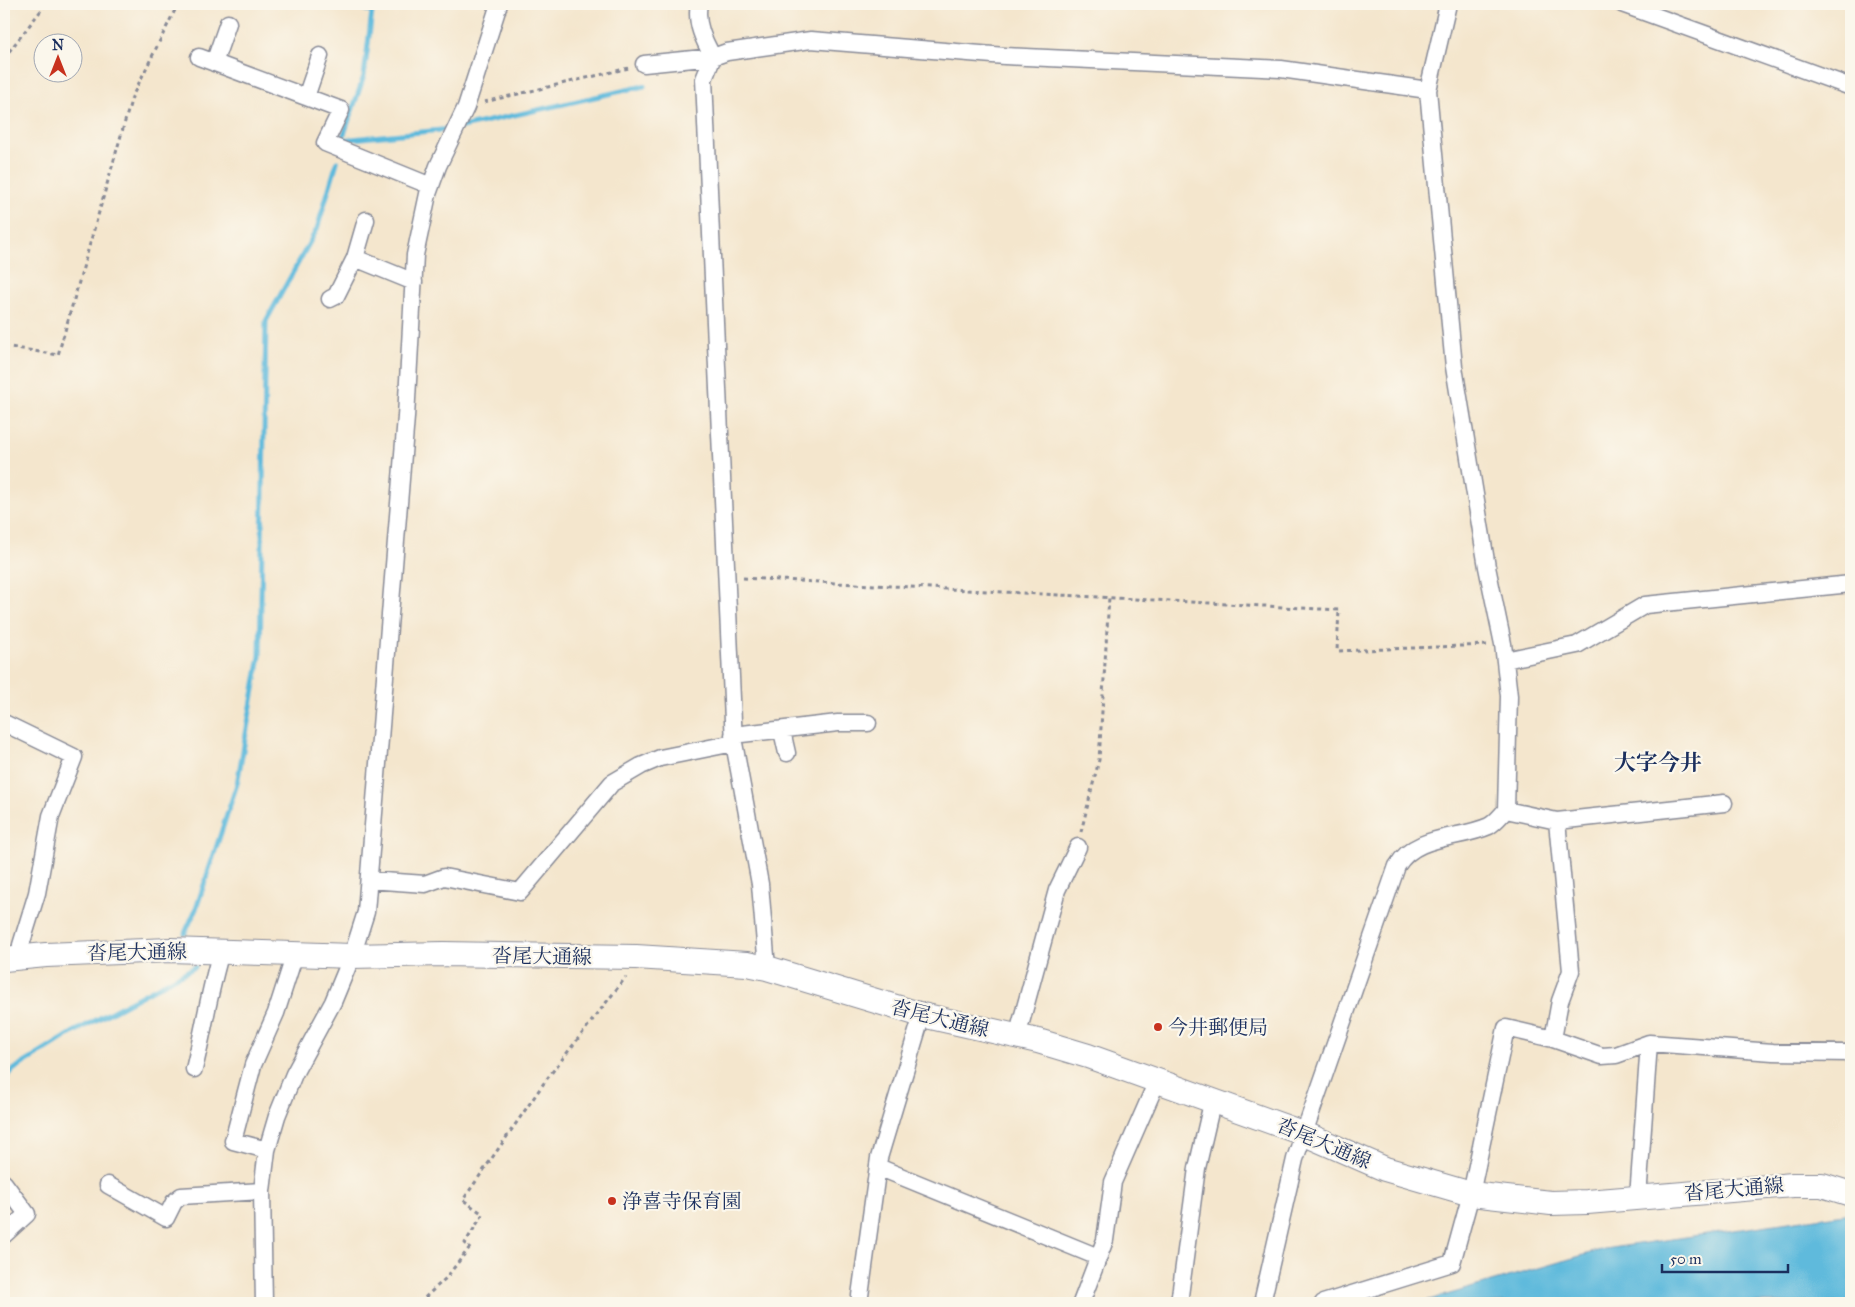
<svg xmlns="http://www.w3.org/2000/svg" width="1855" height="1307" font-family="'IM FELL Great Primer','Noto Serif JP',serif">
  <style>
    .water { fill: #5ebadc; stroke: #3c749d }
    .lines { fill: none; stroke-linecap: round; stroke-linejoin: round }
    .stream { stroke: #5ebadc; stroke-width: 5 }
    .minor-casing { stroke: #888a96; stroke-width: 19 }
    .secondary-casing { stroke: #888a96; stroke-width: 26 }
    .path { stroke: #888a96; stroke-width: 3; stroke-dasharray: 4 4; stroke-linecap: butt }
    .minor { stroke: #fff; stroke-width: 16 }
    .secondary { stroke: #fff; stroke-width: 24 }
    .poi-dot { fill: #c8321e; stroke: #fbf7ec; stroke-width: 2 }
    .labels { text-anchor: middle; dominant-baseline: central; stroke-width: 4.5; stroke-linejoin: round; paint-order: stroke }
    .street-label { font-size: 20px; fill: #1b2f5e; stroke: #fbf7ec }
    .poi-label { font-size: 20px; fill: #1b2f5e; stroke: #fbf7ec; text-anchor: start }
    .quarter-label { font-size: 22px; font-weight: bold; fill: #1b2f5e; stroke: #fbf7ec }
  </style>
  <rect width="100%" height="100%" fill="#fbf7ec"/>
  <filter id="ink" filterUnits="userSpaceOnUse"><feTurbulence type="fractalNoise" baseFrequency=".02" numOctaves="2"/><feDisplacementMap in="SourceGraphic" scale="10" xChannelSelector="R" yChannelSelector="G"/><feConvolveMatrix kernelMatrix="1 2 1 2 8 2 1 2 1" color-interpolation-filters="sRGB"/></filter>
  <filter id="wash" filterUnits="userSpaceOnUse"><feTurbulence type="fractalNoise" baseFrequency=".0096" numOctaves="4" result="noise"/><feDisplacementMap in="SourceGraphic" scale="20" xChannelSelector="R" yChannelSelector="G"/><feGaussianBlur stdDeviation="1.12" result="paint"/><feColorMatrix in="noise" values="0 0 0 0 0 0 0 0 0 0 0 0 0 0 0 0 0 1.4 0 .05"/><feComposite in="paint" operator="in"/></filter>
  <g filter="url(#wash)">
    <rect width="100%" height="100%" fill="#f4e6cd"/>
    <path class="water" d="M1851 1213V1303H1419L1604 1249Z"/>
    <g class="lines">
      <path class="stream" d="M349 4 372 12 364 76 342 140 451 129
        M462 127 644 86
        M185 933 196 909 237 784 260 656 266 321 317 229 337 162
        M4 1080 13 1070 72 1033 195 967"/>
    </g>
  </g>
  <g filter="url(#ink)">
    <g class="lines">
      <defs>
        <path id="minor" d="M699 4C695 23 704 41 713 57
          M1622 4 1851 87
          M199 57 341 110 325 143 431 186
          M713 57 704 79 734 743 760 884 767 968
          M214 63 228 23
          M644 64 713 57 727 52 811 40 1005 56 1281 69 1428 90
          M306 97 320 56
          M366 220 355 258 414 282
          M330 299 336 296 355 258
          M1505 660 1577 645 1645 605 1851 584
          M4 723 74 757 51 816 37 893 21 945 20 957
          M782 731 787 753
          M733 735 838 723H868
          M1506 810 1557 821 1724 803
          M369 880 425 884 444 877 520 892 612 783 641 766 660 758 734 743
          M1017 1037 1057 890 1078 847
          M1553 1039 1560 1001 1571 971 1557 821
          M194 1069C204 1030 209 991 221 952
          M267 1150 233 1141 253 1065 276 1013 295 954
          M878 1167 1098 1257
          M4 1183 27 1214 4 1235
          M108 1185 166 1218 174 1202 181 1196 262 1191
          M1638 1198 1649 1043
          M264 1303 262 1191 267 1150 277 1116 294 1074 333 1002 352 956 366 912 406 417 415 255 428 194 438 166 466 107 499 4
          M859 1303 879 1158 922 1015
          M1081 1303 1105 1240 1113 1182 1158 1079
          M1179 1303 1197 1168 1213 1099
          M1262 1303 1295 1159 1397 866C1416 834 1458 840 1489 826 1496 822 1501 815 1506 810L1509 696 1503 644 1487 567 1454 367 1428 90 1448 4
          M1323 1303 1452 1263 1471 1194 1506 1028 1553 1039 1602 1056 1616 1055 1649 1043 1773 1052 1851 1053"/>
        <path id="secondary" d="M4 959 46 955 170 950 352 956 443 954 636 957 747 964 767 968 922 1015 1038 1041 1088 1056 1305 1134 1385 1169 1471 1194 1551 1203 1587 1202 1793 1185H1822L1851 1194"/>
      </defs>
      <use href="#minor" class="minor-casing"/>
      <use href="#secondary" class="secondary-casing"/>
      <path class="path" d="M4 58 46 4
        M484 102 629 68
        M4 346 58 355 132 97 178 4
        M743 578 1339 610 1337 651 1487 645
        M1081 832 1099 760 1109 597
        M419 1303 446 1278 470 1247 465 1243 483 1214 463 1200 546 1080 626 977"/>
      <use href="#minor" class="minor"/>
      <use href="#secondary" class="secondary"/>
    </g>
  </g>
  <g class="poi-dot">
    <circle cx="1158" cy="1027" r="5"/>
    <circle cx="612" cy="1201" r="5"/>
  </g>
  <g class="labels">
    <g class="street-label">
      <text transform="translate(137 952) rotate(-1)">沓尾大通線</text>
      <text transform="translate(542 956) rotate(1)">沓尾大通線</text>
      <text transform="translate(940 1018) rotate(14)">沓尾大通線</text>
      <text transform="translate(1324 1143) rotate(23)">沓尾大通線</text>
      <text transform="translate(1734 1189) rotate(-5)">沓尾大通線</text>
    </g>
    <g class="poi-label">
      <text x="1168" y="1027">今井郵便局</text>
      <text x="622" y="1201">浄喜寺保育園</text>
    </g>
    <g class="quarter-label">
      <text x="1658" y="762">大字今井</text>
    </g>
  </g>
  <rect width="1855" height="1307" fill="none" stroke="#fbf7ec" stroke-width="20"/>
  <g transform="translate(58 58)"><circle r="24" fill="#fbf7ec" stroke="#a1a7b3"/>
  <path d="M0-4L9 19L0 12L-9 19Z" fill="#c8321e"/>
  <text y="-8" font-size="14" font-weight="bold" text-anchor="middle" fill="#1b2f5e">N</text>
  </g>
  <path d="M1662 1264v8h126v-8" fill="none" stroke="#1b2f5e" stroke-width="2.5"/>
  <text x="1670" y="1264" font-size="15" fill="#1b2f5e" stroke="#fbf7ec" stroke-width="4" paint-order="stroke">50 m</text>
</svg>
